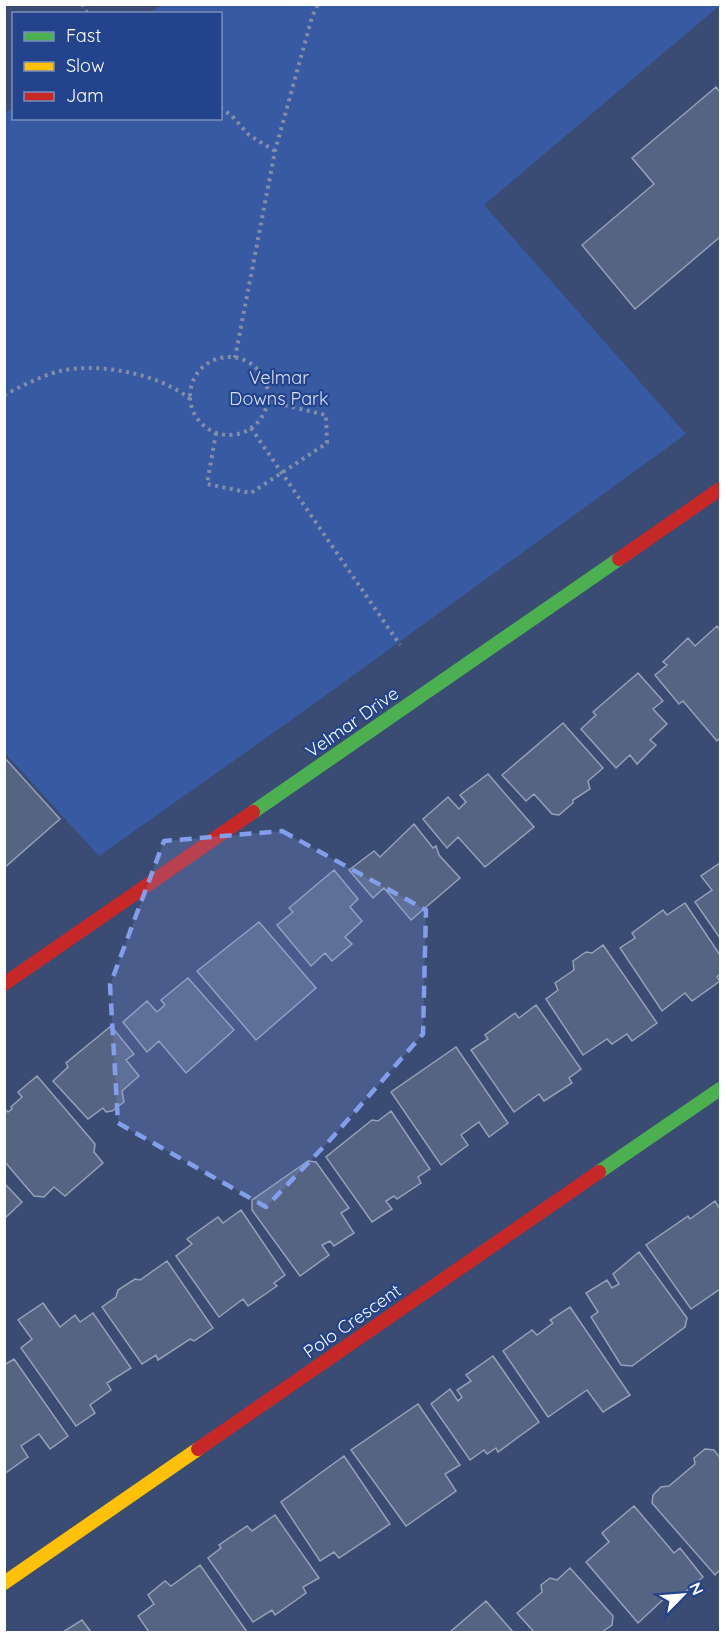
<svg xmlns="http://www.w3.org/2000/svg" width="725" height="1637" font-family="Quicksand,sans-serif">
  <style>
    .green { fill: #385aa2 }
    .building { fill: #566484; stroke: #96a0b7; stroke-width: 1.5 }
    .lines { fill: none; stroke-linecap: round; stroke-linejoin: round }
    .path { stroke: #828da8; stroke-width: 4; stroke-dasharray: 3 4.5; stroke-linecap: butt }
    .fast { stroke: #4caf50; stroke-width: 14 }
    .slow { stroke: #ffc107; stroke-width: 14 }
    .jam { stroke: #c62828; stroke-width: 14 }
    .marked { fill: #839eea; fill-opacity: 0.2; stroke: #839eea; stroke-width: 4.5; stroke-dasharray: 12 8; stroke-linejoin: round }
    .labels { text-anchor: middle; dominant-baseline: central; stroke-width: 4.5; stroke-linejoin: round; paint-order: stroke }
    .park-label { font-size: 18px; fill: #d6e1f8; stroke: #23438c }
    .street-label { font-size: 18px; fill: #fff; stroke: #23438c }
  </style>
  <rect width="100%" height="100%" fill="#3b4c74"/>
  <path class="green" d="M162 5H720L484 205 686 434 304 711 99 856 5 753V113L13 107 14 118H220V14L149 13Z"/>
  <path class="building" d="M716 87 720 92V237L635 309 582 245 654 184 632 158Z
    M717 626 720 630V738L717 741 683 701 679 704 655 675 667 665 663 662 688 638 695 646Z
    M638 673 663 701 653 709 667 724 650 740 656 745 637 764 630 755 616 768 581 729 596 715 593 712Z
    M563 723 603 768 588 781 590 789 573 800V803L559 815 552 814 534 794 526 801 502 775Z
    M4 757 60 819 4 868Z
    M488 774 534 827 485 867 458 837 447 848 423 819 448 797 459 809 466 802 460 795Z
    M414 824 433 848 436 846 439 855 460 878 411 920 384 888 373 898 349 870 374 851 380 857Z
    M720 863V938L695 902 712 890 701 876Z
    M334 870 358 899 350 907 362 921 345 937 352 944 332 961 325 953 311 966 277 925 293 912 289 908Z
    M685 903 720 955V974L717 977 720 981 692 1001 685 993 662 1011 620 948 635 938 632 933 663 910 667 915Z
    M259 922 316 988 256 1040 197 971Z
    M603 945 657 1023 632 1041 627 1034 612 1044 607 1039 583 1055 546 999 558 990 555 983 574 970 573 961 586 952 592 953Z
    M188 978 234 1030 186 1073 159 1041 147 1052 123 1022 147 1001 157 1012 165 1005 161 1000Z
    M536 1005 581 1069 569 1078 572 1083 544 1101 539 1094 514 1112 471 1050 488 1039 485 1035 515 1013 519 1018Z
    M111 1026 134 1054 126 1060 139 1076 122 1091 124 1102 112 1111 106 1112 103 1108 88 1119 53 1081 68 1067 66 1063Z
    M456 1047 508 1123 489 1137 479 1122 461 1135 468 1145 441 1165 391 1092Z
    M37 1076 95 1144 94 1152 103 1163 65 1196 54 1187 44 1197 34 1196 4 1161V1108L8 1112 12 1109 11 1107 22 1097 18 1092Z
    M391 1111 430 1169 418 1177 421 1183 397 1199 394 1196 386 1201 392 1209 372 1222 326 1157 372 1120 378 1121Z
    M308 1161 316 1162 349 1208 341 1213 354 1233 334 1246 330 1241 322 1245 329 1255 300 1276 252 1210V1200Z
    M4 1183 22 1202 4 1219Z
    M715 1201 720 1209V1289L691 1309 646 1245 688 1216 690 1219Z
    M241 1210 285 1275 274 1283 277 1286 248 1306 243 1299 219 1317 176 1256 192 1244 187 1239 218 1217 223 1223Z
    M639 1252 687 1318 685 1327 632 1366 621 1365 591 1317 598 1312 586 1293 607 1280 612 1288 619 1284 613 1274Z
    M167 1261 213 1328 194 1341 190 1339 158 1360 156 1355 142 1364 102 1307 116 1297 118 1290 135 1279 140 1280Z
    M43 1303 60 1327 75 1315 80 1322 93 1313 131 1368 107 1383 111 1390 90 1405 95 1413 76 1426 21 1348 32 1339 18 1320Z
    M570 1307 630 1395 603 1412 587 1390 548 1417 503 1351 532 1330 537 1335 553 1323 550 1320Z
    M493 1356 539 1422 498 1452 496 1448 487 1454 484 1450 470 1460 431 1404 450 1389 458 1401 462 1397 457 1390 471 1381 466 1375Z
    M14 1359 68 1436 50 1449 39 1434 21 1446 28 1457 4 1474V1365Z
    M418 1404 460 1465 445 1474 456 1491 406 1526 351 1450Z
    M705 1449 714 1450 720 1458V1570L715 1575 652 1503 653 1495 661 1487 669 1486 695 1464 694 1458Z
    M344 1456 390 1524 339 1558 334 1552 320 1561 281 1502Z
    M634 1506 674 1553 680 1548 703 1577 675 1601 668 1595 638 1623 586 1562 609 1542 602 1533Z
    M275 1515 319 1578 303 1587 306 1593 275 1615 272 1610 253 1622 208 1558 221 1548 219 1545 247 1526 252 1531Z
    M200 1565 247 1632H149L138 1616 154 1604 148 1595 165 1581 171 1586Z
    M570 1568 613 1616 612 1625 602 1632H534L517 1613 542 1592 541 1585 550 1578 557 1580Z
    M486 1601 513 1632H450Z
    M82 1620 91 1632H63Z"/>
  <g class="lines">
    <path class="path" d="M82 4 88 14
      M220 108 231 115 249 135 275 151
      M190 396a39 39 0 1 1 78 0a39 39 0 1 1-78 0Z
      M235 358 275 151 312 17 318 4
      M4 395C22 386 41 376 60 371 100 362 159 374 190 399
      M251 428 400 645
      M216 433 207 484 251 493 327 443 326 415 267 401"/>
    <path class="fast" d="M253 812 619 559
      M599 1172 720 1089"/>
    <path class="slow" d="M4 1583 198 1449"/>
    <path class="jam" d="M619 559 720 489
      M4 984 253 812
      M198 1449 599 1172"/>
  </g>
  <path class="marked" d="M282 831 426 910 423 1034 331 1139 266 1207 118 1123 110 985 164 841Z"/>
  <g class="labels">
    <g class="park-label">
      <text x="279" y="377">Velmar<tspan x="279" dy="21">Downs Park</tspan></text>
    </g>
    <g class="street-label">
      <text transform="translate(352 722) rotate(-35)">Velmar Drive</text>
      <text transform="translate(352 1321) rotate(-35)">Polo Crescent</text>
    </g>
  </g>
  <rect width="725" height="1637" fill="none" stroke="#ffffff" stroke-width="12"/>
  <rect x="12" y="12" width="210" height="108" fill="#23438c" stroke="#7b8eba" stroke-width="1.5"/>
  <rect x="24" y="32" width="30" height="9" fill="#4caf50" stroke="#7b8eba" stroke-width="1.5"/>
  <text x="66" y="42" font-size="18" fill="#ffffff">Fast</text>
  <rect x="24" y="62" width="30" height="9" fill="#ffc107" stroke="#7b8eba" stroke-width="1.5"/>
  <text x="66" y="72" font-size="18" fill="#ffffff">Slow</text>
  <rect x="24" y="92" width="30" height="9" fill="#c62828" stroke="#7b8eba" stroke-width="1.5"/>
  <text x="66" y="102" font-size="18" fill="#ffffff">Jam</text>
  <g transform="translate(683 1595) rotate(65)" stroke="#23438c" stroke-width="4.5" paint-order="stroke">
  <path d="M0-4.5L10 22L0 15L-10 22Z" fill="#ffffff"/>
  <text y="-9" font-size="16" font-weight="bold" text-anchor="middle" fill="#ffffff">N</text>
  </g>
</svg>
